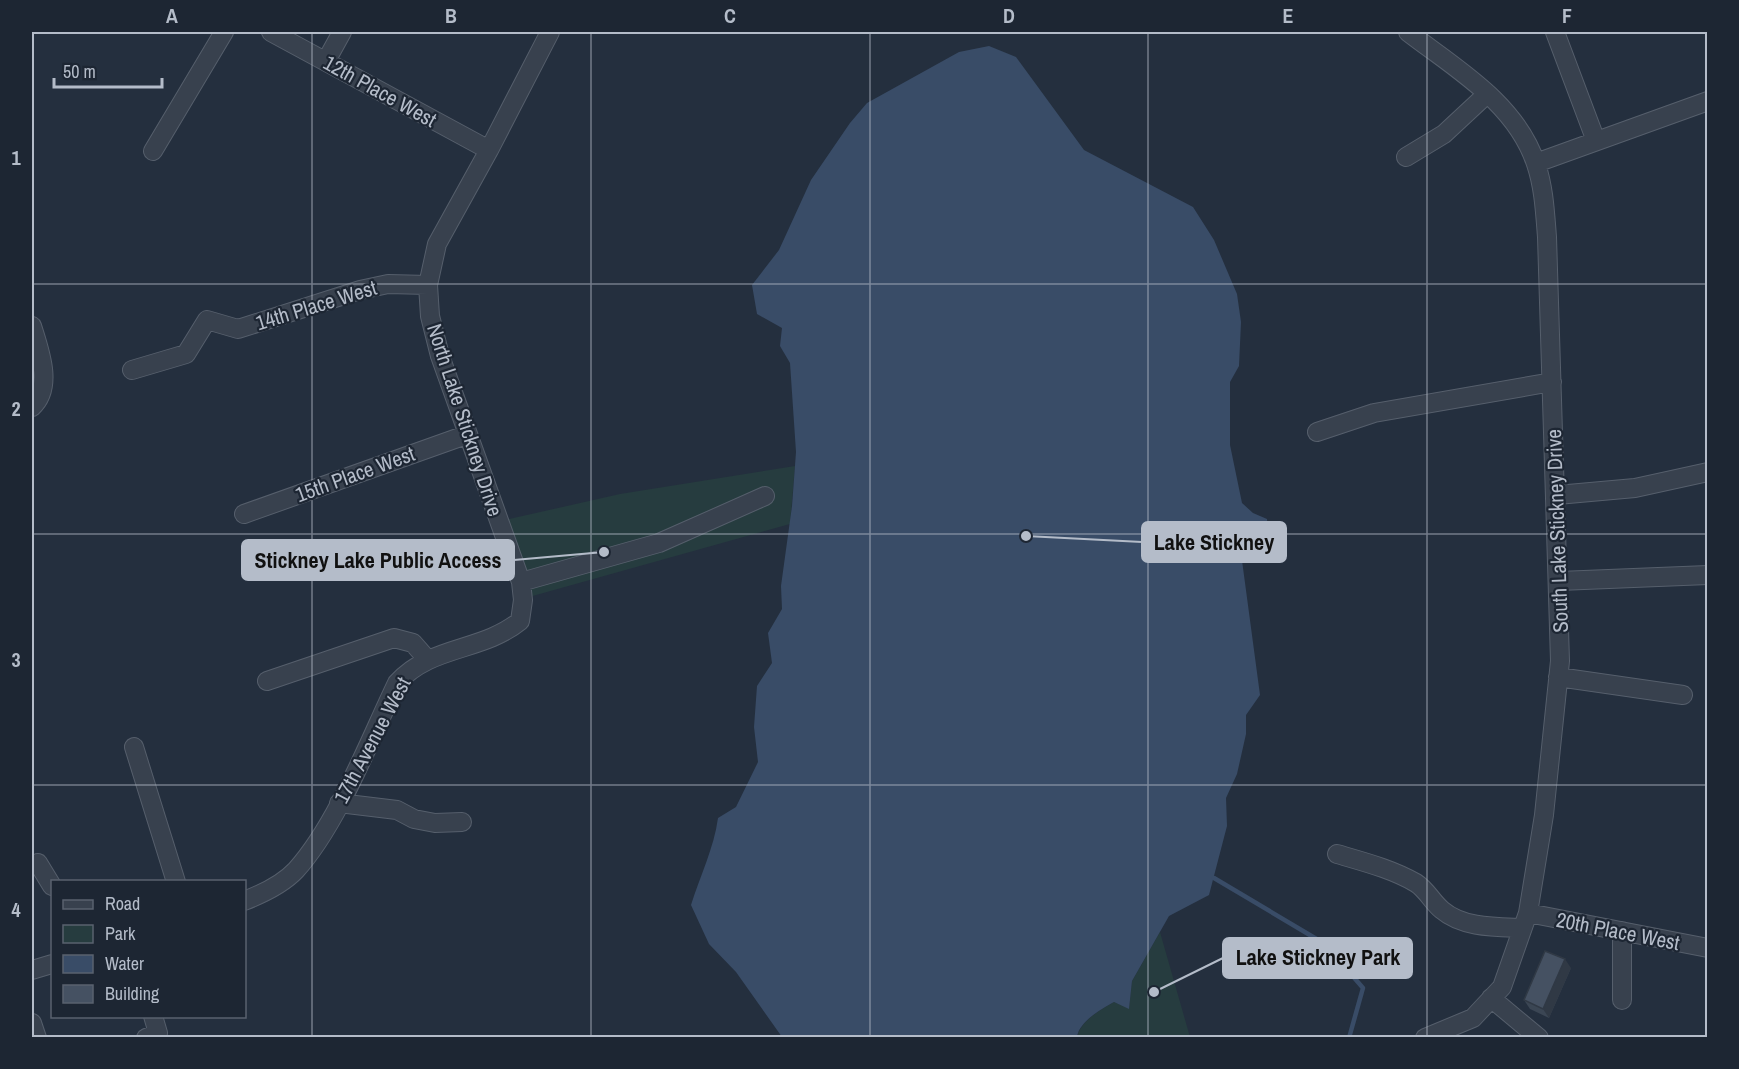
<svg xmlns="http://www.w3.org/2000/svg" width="1739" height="1069" font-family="'Archivo Narrow',sans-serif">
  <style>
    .green { fill: #263c3f }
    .water { fill: #394c67 }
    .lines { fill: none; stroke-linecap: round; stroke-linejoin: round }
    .stream { stroke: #394c67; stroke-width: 4.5 }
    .minor-casing { stroke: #565f6c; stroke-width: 20 }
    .minor { stroke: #38414e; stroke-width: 18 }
    .wall { fill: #3b4654 }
    .shaded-wall { fill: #303945 }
    .building { fill: #455162; stroke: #303945; stroke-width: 1.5 }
    .grid { fill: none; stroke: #b4bcc9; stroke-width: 1.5; stroke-opacity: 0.55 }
    .labels { text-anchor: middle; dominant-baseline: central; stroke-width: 4.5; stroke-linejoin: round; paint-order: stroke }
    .street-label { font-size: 21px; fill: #b4bcc9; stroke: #1d2633 }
    .leader { fill: none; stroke: #b4bcc9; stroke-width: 2 }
    .callout-dot { fill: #b4bcc9; stroke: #1d2633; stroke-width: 2 }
    .callout { fill: #b4bcc9; stroke: #b4bcc9; stroke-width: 2 }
    .callout-label { font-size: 22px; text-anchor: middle; font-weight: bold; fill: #111 }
    .neatline { fill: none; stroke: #b4bcc9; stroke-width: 2 }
    .grid-label { font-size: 20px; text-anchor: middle; font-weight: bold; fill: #b4bcc9 }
  </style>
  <rect width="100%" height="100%" fill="#242f3e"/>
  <path class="green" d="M795 466 790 524 529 597 505 520 620 494Z
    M1160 932 1190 1037 1077 1038C1079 1022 1101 1009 1114 1002L1129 1008 1132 981Z"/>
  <path class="water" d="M989 46 1016 57 1084 150 1193 207 1214 240 1237 294 1241 322 1239 366 1230 382V445L1242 503 1253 513 1267 519C1269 538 1255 544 1241 553L1260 695 1246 715V734L1237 774 1226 798 1227 826 1209 895 1169 916 1132 981 1129 1009 1114 1002C1101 1009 1079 1022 1077 1037H782L736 972 709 944 691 905C700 876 714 848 718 818L736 807 758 762 754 727 757 686 772 663 768 633 782 609 781 586 792 506 796 452 790 363 780 346 782 328 757 314 752 285 779 250 811 180 850 123 867 103 959 52Z"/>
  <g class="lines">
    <path class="stream" d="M1214 878 1325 944 1363 988 1349 1038"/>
    <defs>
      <path id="minor" d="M271 32 489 150
        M1408 32C1456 69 1516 103 1536 164 1544 188 1545 212 1547 237L1560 661 1544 815 1528 913 1502 987 1473 1018 1425 1038
        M1555 32 1596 141
        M326 61 342 32
        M153 151 224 32
        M1406 157 1444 134 1487 94
        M1536 163 1708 101
        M32 326C39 349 54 387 32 407
        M132 370 186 354 207 320 238 329 360 290 388 284 428 285
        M1317 432 1374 413 1552 382
        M1557 495 1635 488 1708 472
        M244 514 466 435
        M1559 581 1708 575
        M521 582 659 543 765 496
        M1558 677 1683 695
        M267 681 394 638 413 643 427 659
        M134 747 176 882
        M339 803 397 810 414 819 435 823 462 822
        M1337 854C1364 862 1392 869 1416 883 1427 890 1432 902 1442 910 1463 928 1496 927 1522 928
        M38 863 52 886
        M244 901C262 894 283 884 296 870 338 823 369 741 397 683 431 645 482 652 520 621L523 600 521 582 440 356 430 316 428 285 437 244 489 150 550 32
        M1528 913 1708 948
        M1622 931V1000
        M32 970 52 964
        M1491 998 1539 1038
        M32 1023 37 1038
        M146 1038 158 1033 153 1016"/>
    </defs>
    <use href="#minor" class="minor-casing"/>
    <use href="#minor" class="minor"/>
  </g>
  <path class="wall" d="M1571 968 1549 1018 1530 1009 1524 1000Z"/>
  <path class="shaded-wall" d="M1565 959 1571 968 1549 1018 1543 1009Z"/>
  <path class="building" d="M1545 951 1565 959 1543 1009 1524 1000Z"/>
  <path class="grid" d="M312 32V1038M591 32V1038M870 32V1038M1148 32V1038M1427 32V1038M32 284H1708M32 534H1708M32 785H1708"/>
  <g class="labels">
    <g class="street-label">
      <text transform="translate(380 91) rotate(29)">12th Place West</text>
      <text transform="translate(316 305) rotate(-17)">14th Place West</text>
      <text transform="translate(465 420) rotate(72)">North Lake Stickney Drive</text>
      <text transform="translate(355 474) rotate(-20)">15th Place West</text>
      <text transform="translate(1557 531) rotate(-92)">South Lake Stickney Drive</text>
      <text transform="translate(372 740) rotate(-62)">17th Avenue West</text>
      <text transform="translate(1618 931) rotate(11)">20th Place West</text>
    </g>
  </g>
  <path class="leader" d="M1026 536L1142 542M604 552L514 560M1154 992L1223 958"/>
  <g class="callout-dot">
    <circle cx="1026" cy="536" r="6"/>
    <circle cx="604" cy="552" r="6"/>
    <circle cx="1154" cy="992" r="6"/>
  </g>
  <g class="callout">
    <rect x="1142" y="522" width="144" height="40" rx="6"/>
    <rect x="242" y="540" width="272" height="40" rx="6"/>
    <rect x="1223" y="938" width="189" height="40" rx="6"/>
  </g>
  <g class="callout-label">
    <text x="1214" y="550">Lake Stickney</text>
    <text x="378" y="568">Stickney Lake Public Access</text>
    <text x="1318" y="965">Lake Stickney Park</text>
  </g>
  <rect width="1739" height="1069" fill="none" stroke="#1d2633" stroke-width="66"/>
  <rect x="51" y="880" width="195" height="138" fill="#1d2633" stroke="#59626f" stroke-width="1.5"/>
  <rect x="63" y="900" width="30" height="9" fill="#38414e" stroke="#59626f" stroke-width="1.5"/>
  <text x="105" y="910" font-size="18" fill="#b4bcc9">Road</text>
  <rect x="63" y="925" width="30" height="18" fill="#263c3f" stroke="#59626f" stroke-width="1.5"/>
  <text x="105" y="940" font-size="18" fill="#b4bcc9">Park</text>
  <rect x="63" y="955" width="30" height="18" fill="#394c67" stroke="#59626f" stroke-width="1.5"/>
  <text x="105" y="970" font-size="18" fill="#b4bcc9">Water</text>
  <rect x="63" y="985" width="30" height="18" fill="#455162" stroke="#59626f" stroke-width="1.5"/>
  <text x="105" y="1000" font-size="18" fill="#b4bcc9">Building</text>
  <path d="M54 78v9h108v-9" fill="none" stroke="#b4bcc9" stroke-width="3"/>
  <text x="63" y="78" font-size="18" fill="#b4bcc9" stroke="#1d2633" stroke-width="4.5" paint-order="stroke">50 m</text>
  <rect x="33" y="33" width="1673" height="1003" class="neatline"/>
  <g class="grid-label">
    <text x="172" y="23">A</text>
    <text x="451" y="23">B</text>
    <text x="730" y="23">C</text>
    <text x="1009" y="23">D</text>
    <text x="1288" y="23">E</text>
    <text x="1567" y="23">F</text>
    <text x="16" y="165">1</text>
    <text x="16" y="416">2</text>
    <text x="16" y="667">3</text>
    <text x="16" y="917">4</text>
  </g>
</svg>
